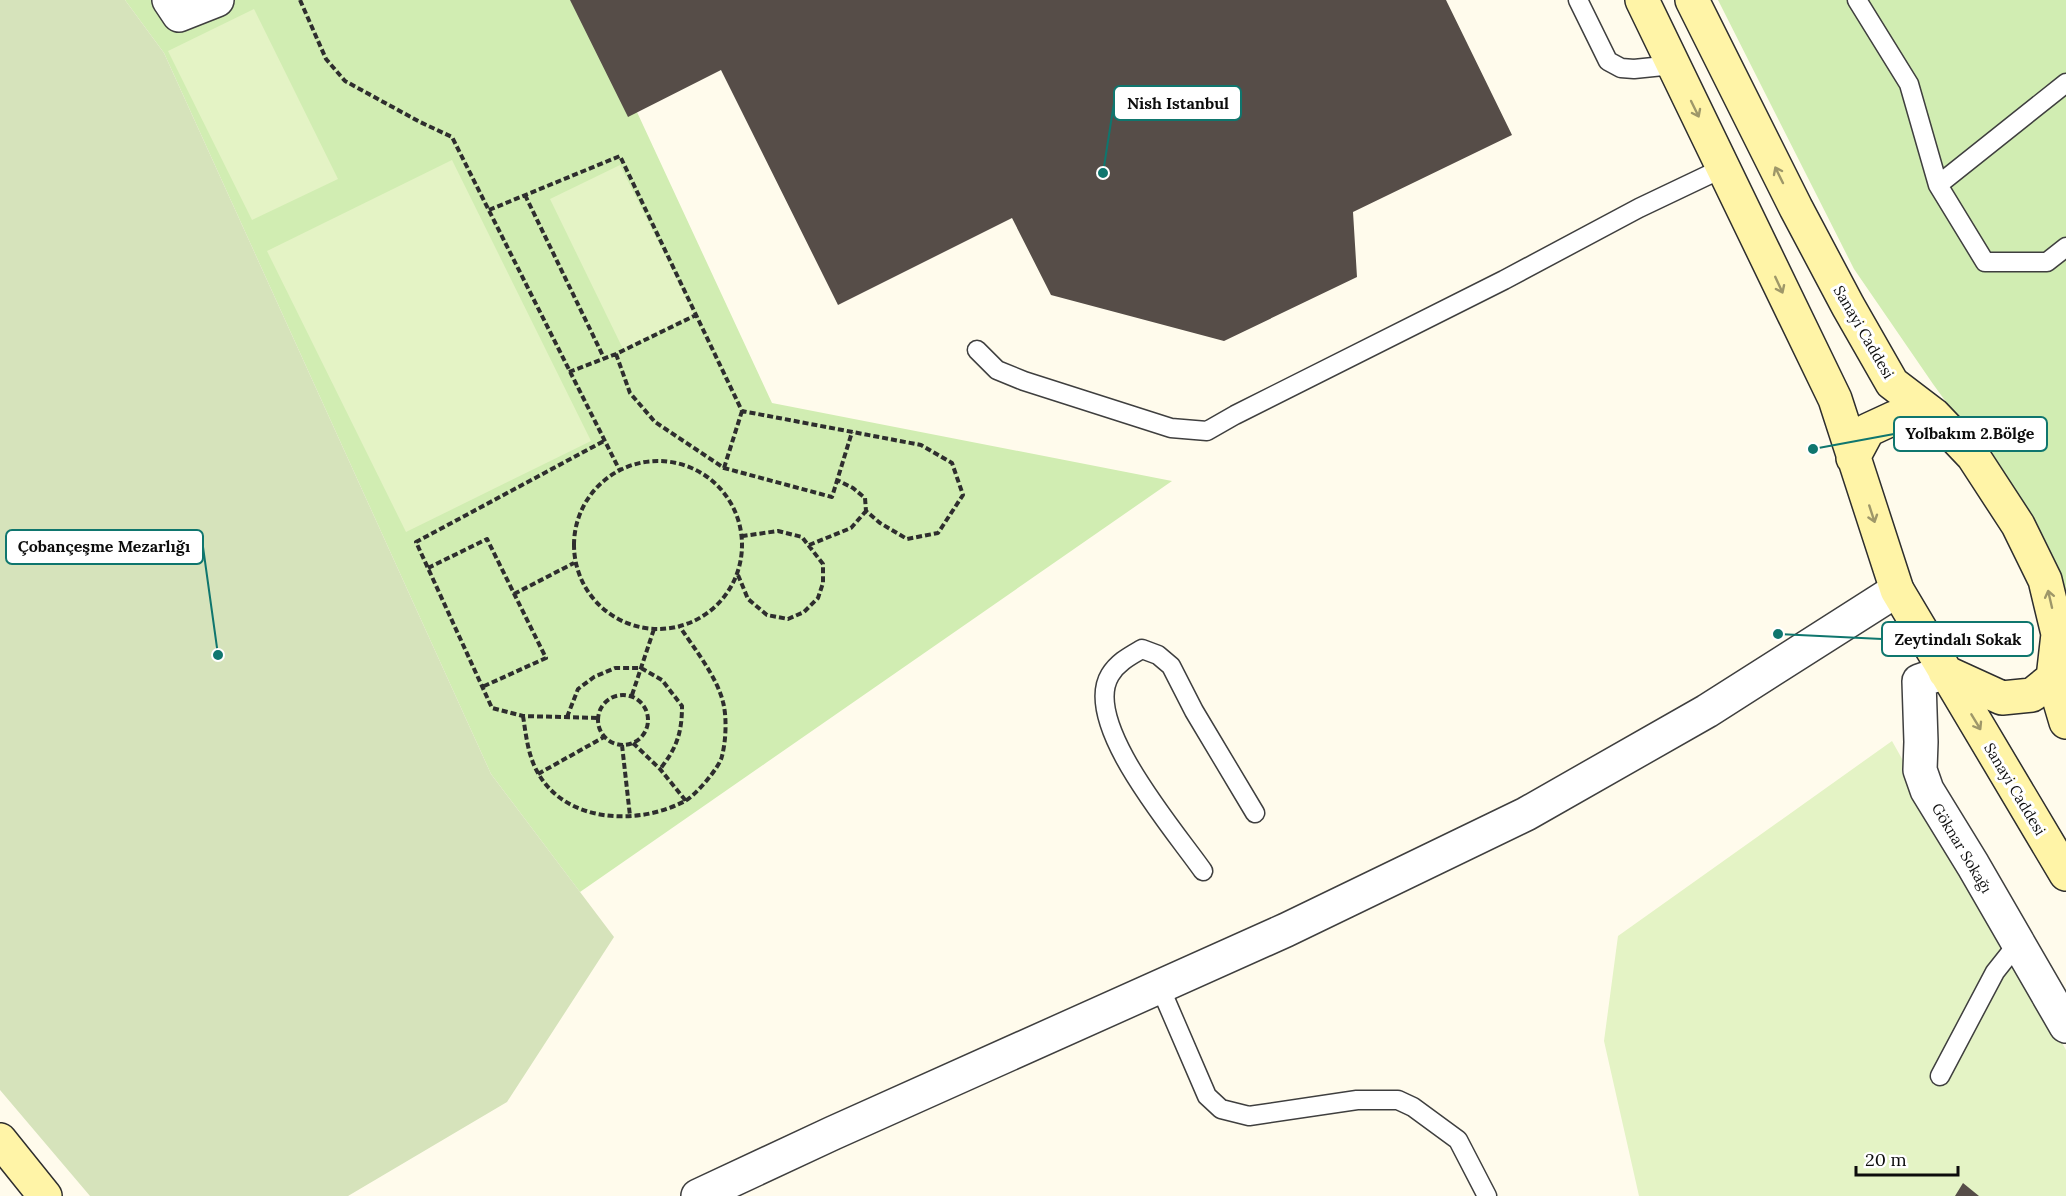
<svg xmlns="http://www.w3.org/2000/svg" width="2066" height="1196" font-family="Lora,serif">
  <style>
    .green { fill: #d1edb2 }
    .cemetery { fill: #d6e3bb }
    .pitch { fill: #e4f3c5 }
    .building { fill: #564d48 }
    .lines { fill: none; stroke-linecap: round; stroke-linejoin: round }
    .service-casing { stroke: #3f3f3f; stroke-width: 21 }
    .minor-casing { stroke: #3f3f3f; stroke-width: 36 }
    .secondary-casing { stroke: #2e2e2e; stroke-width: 36 }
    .path { stroke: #2e2e2e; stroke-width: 4; stroke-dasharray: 6 3; stroke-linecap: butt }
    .service { stroke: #fff; stroke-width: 18 }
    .minor { stroke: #fff; stroke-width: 33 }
    .secondary { stroke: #fff4a7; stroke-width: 33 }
    .oneway { stroke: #9e9769 }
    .labels { text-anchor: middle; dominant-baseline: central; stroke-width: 6; stroke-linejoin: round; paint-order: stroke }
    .street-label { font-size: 15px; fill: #0c0c0c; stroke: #fff }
    .leader { fill: none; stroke: #0f766e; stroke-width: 2 }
    .callout-dot { fill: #0f766e; stroke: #fff; stroke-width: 2 }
    .callout { fill: #fff; stroke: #0f766e; stroke-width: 2 }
    .callout-label { font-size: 16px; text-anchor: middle; font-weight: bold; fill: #0c0c0c }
  </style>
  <rect width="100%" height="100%" fill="#fffbec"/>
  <path class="green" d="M125 0H585L772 403 1172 481 580 892 491 774 164 53Z
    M1718 0H2066V614L2015 497 1933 384 1854 269Z"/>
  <path class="cemetery" d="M0 0H125L164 53 491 774 614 937 507 1102 348 1196H90L0 1090Z"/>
  <path class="pitch" d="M254 9 338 179 252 220 168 51Z
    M452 160 591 441 406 532 267 251Z
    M620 165 694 314 623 349 550 199Z
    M1892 741 2066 1050V1196H1639L1604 1041 1618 936Z"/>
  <path class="building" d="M570 0H1446L1512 135 1353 212 1357 277 1224 341 1051 295 1012 218 838 305 721 70 628 117Z
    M1963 1183 1979 1196H1955Z"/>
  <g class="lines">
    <defs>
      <path id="service" d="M1578 0 1608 61 1621 68 1634 69 1673 65
        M1857 0 1909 84 1938 185 1985 262H2047L2066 247
        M1938 185 2066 83
        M977 350 997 370 1024 381 1171 428 1207 431 1235 415 1504 280 1639 208 1723 168
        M1203 871C1176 832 1081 723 1110 675 1118 662 1130 656 1142 649L1158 655 1171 666 1194 711 1255 813
        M1160 987 1207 1096 1221 1109 1249 1116 1357 1100H1398L1413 1107 1458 1140 1487 1196
        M1940 1076 1995 972 2018 943"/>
      <path id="minor" d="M169 0 179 15 217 0
        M1945 672 1919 681 1921 742 1920 770 1927 790 1973 865 2066 1026
        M698 1196 833 1133 1286 930 1526 814 1707 711 1897 590"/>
      <path id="secondary" d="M1642 0 1835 399 1897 590 2066 874
        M1692 0 1796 208 1848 306 1892 383 1934 415 1973 456 2018 525 2045 580 2058 634 2053 678 2066 722
        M1853 458 1868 430 1894 418 1934 415
        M1945 672 2002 698 2032 695 2053 678
        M0 1140 45 1196"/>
    </defs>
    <use href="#service" class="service-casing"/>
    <use href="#minor" class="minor-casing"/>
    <use href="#secondary" class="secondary-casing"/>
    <path class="path" d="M300 0 326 59 345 81 420 122 452 137 619 469
      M525 195 604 358
      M489 210 620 156 742 411 921 445 952 463 963 495 938 533 907 539 880 523 866 511 865 498 853 488 837 480
      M616 354 630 393 655 422 724 468 832 497 852 432
      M569 372 616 354 696 315
      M574 545a84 84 0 1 1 168 0a84 84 0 1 1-168 0Z
      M724 468 742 411
      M809 545 851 528 866 511
      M428 568 487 539 546 658 482 687
      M738 575 748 599 767 615 788 619 804 612 818 598 823 583V564L802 537 778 531 743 536
      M514 594 574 563
      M598 720a25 25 0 1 1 50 0a25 25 0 1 1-50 0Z
      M632 695 654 629
      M523 716C526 735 528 756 538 773 566 823 638 826 685 801 695 796 720 767 722 756 726 741 727 717 723 702 717 677 694 648 680 627
      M567 717 578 689 594 677 615 668H641L662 680 682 706C682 732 677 748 660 769
      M597 718 523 716 492 708 416 542 604 441
      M633 743 660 769 686 801
      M622 745 630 816
      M538 774 604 737"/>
    <use href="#service" class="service"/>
    <use href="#minor" class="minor"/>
    <use href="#secondary" class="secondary"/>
  </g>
  <defs><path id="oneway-shaft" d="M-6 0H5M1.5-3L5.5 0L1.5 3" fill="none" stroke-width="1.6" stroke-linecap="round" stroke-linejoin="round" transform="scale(1.5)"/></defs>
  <g class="oneway">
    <use href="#oneway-shaft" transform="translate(1695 109) rotate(64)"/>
    <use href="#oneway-shaft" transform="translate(1779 175) rotate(-116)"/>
    <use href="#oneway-shaft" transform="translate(1779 285) rotate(65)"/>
    <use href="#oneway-shaft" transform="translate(1872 514) rotate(72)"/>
    <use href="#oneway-shaft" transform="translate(2050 599) rotate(-103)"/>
    <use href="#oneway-shaft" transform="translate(1976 722) rotate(59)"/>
  </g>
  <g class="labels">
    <g class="street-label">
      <text transform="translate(1864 332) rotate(60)">Sanayi Caddesi</text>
      <text transform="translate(2015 789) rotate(59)">Sanayi Caddesi</text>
      <text transform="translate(1962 848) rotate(59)">Göknar Sokağı</text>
    </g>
  </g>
  <path class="leader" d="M1103 173L1114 103M1813 449L1894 434M218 655L203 547M1778 634L1882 639"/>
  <g class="callout-dot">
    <circle cx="1103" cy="173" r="6"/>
    <circle cx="1813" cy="449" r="6"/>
    <circle cx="218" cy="655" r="6"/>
    <circle cx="1778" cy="634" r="6"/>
  </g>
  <g class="callout">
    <rect x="1114" y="86" width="127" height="34" rx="6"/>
    <rect x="1894" y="417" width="153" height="34" rx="6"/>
    <rect x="6" y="530" width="197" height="34" rx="6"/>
    <rect x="1882" y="622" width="151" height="34" rx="6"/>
  </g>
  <g class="callout-label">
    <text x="1178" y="109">Nish Istanbul</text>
    <text x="1970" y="439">Yolbakım 2.Bölge</text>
    <text x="104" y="552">Çobançeşme Mezarlığı</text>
    <text x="1958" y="645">Zeytindalı Sokak</text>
  </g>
  <path d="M1856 1166v9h102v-9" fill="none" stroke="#0c0c0c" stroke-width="3"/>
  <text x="1865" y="1166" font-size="18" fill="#0c0c0c" stroke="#ffffff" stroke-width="4.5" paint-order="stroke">20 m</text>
</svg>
